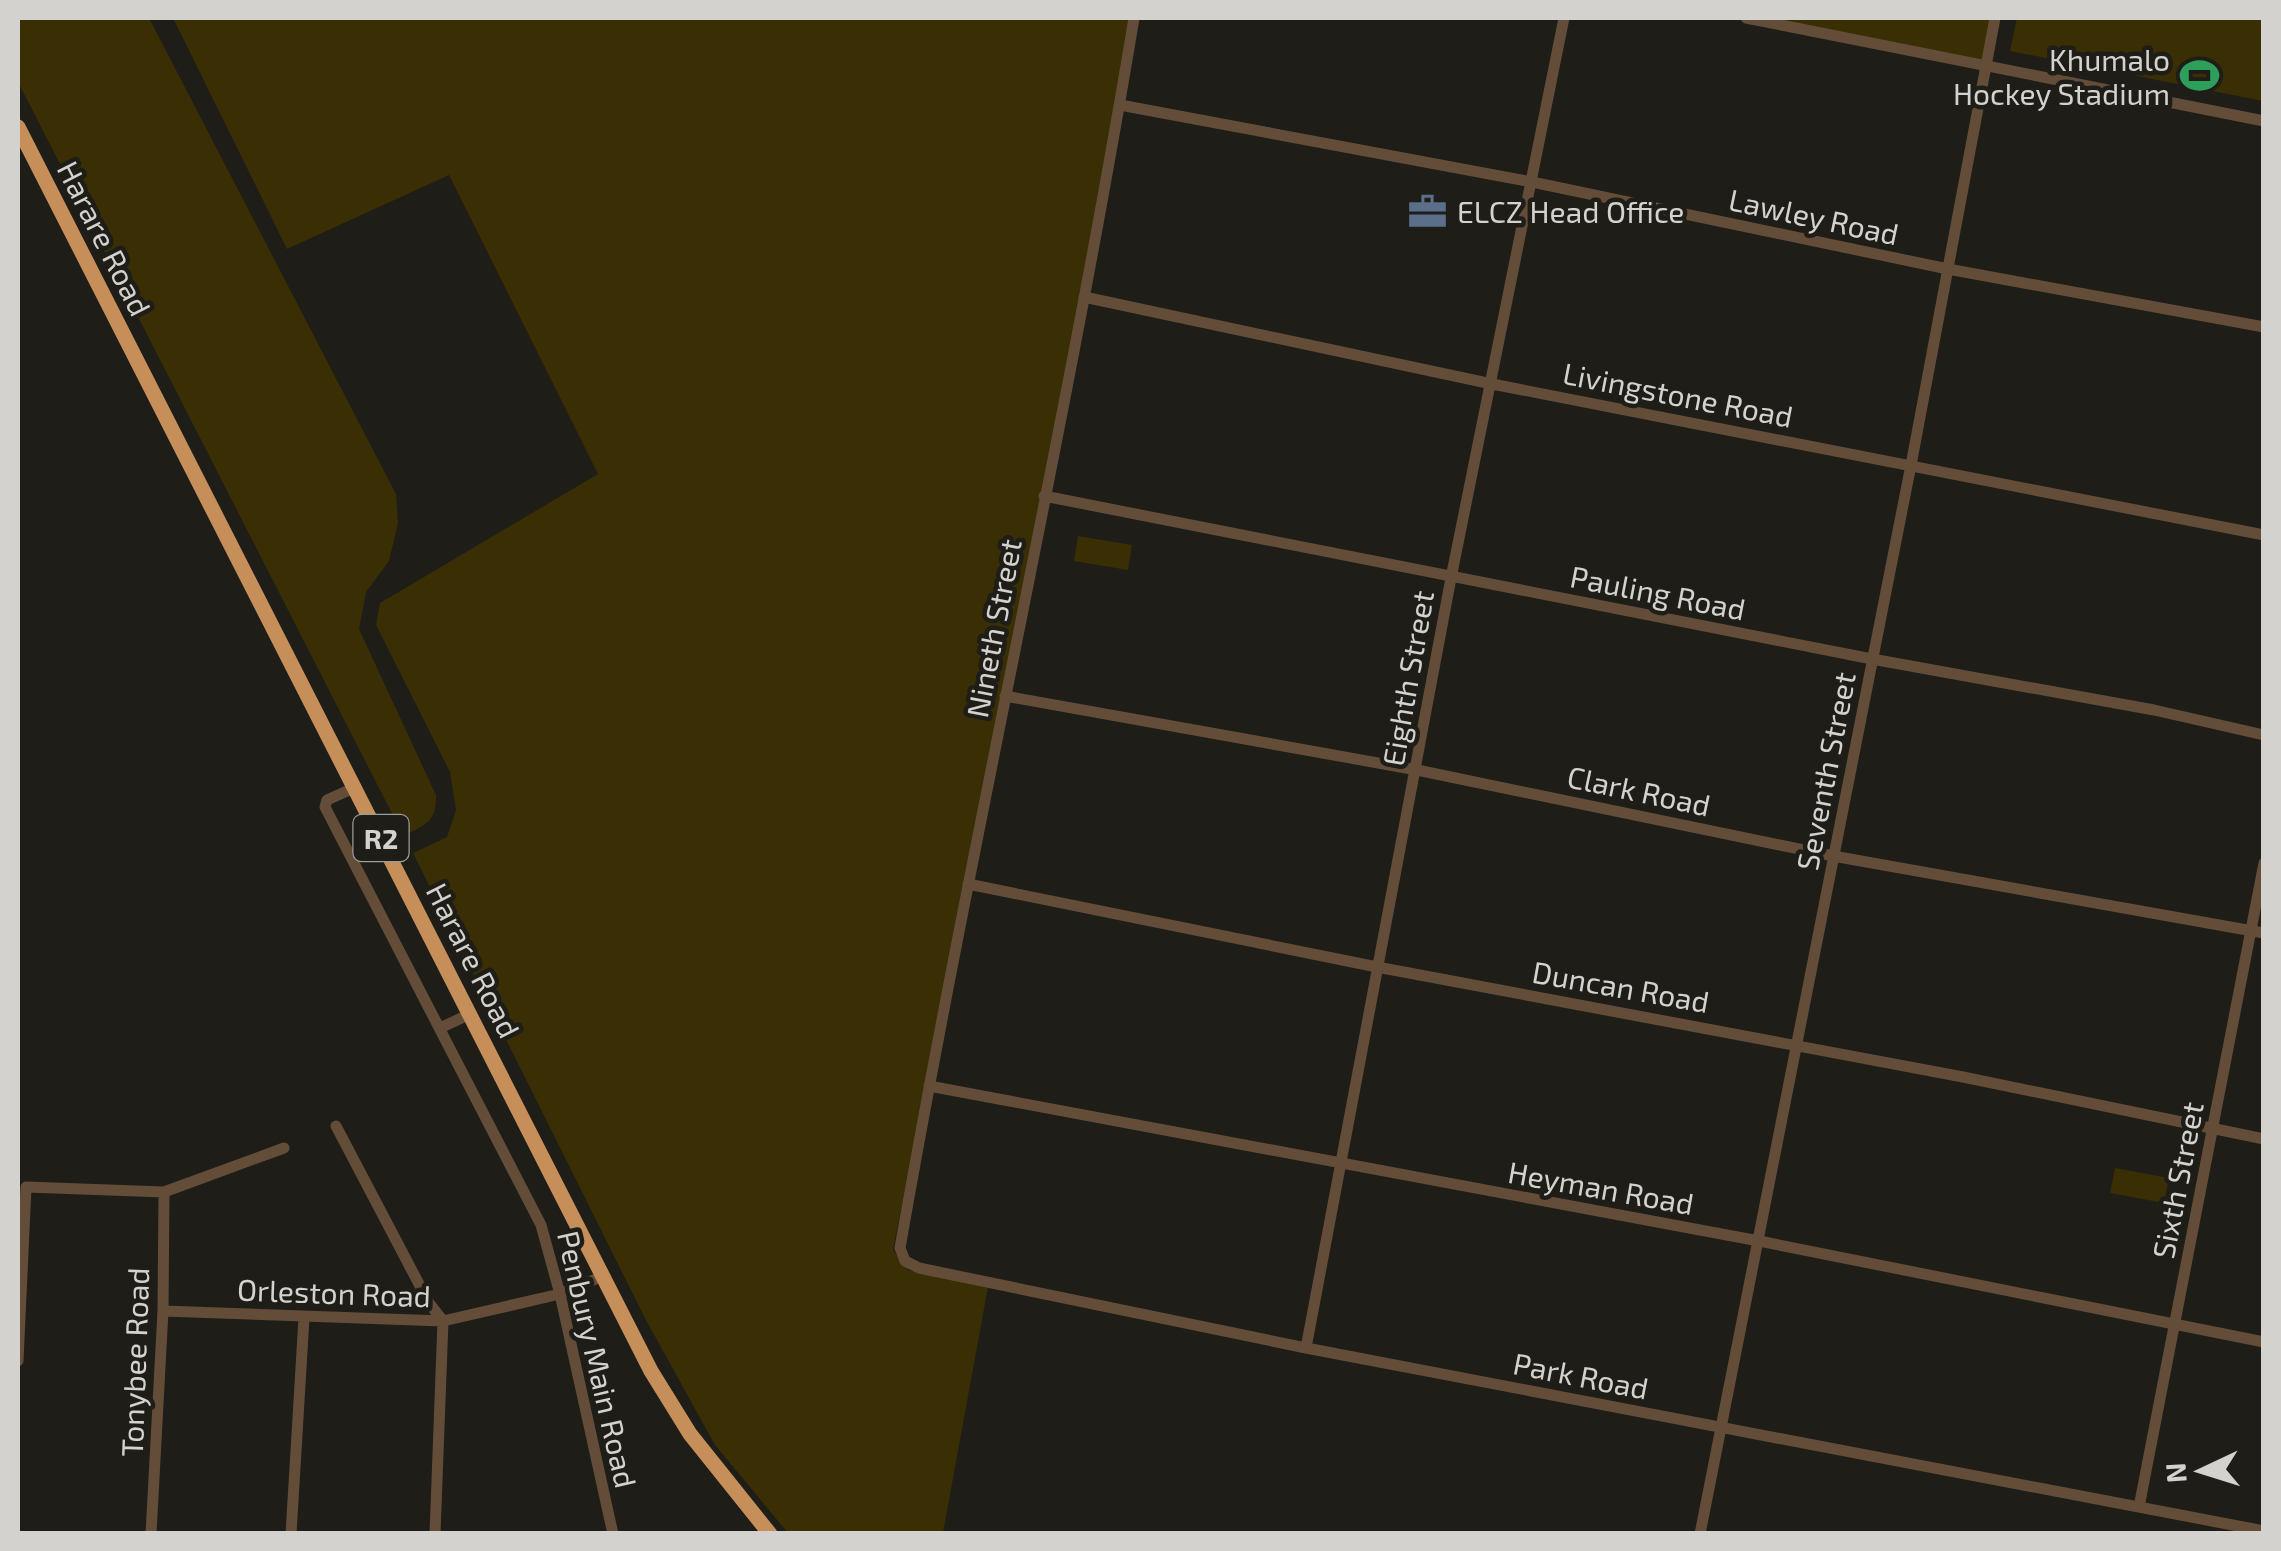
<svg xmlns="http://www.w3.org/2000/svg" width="2281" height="1551" font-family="'Exo 2',sans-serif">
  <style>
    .green { fill: #392e04 }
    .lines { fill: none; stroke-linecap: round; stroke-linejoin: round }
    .minor { stroke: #634d38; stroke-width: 11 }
    .highway { stroke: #c68f59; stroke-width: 15 }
    .labels { text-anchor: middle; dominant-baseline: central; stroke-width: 9; stroke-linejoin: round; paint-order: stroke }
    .shield { fill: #1f1d18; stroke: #9d9c98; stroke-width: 2.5 }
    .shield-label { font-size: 28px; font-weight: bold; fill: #d3d2cf }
    .poi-label { font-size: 30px; fill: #d3d2cf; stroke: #1f1d18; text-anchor: end }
    .street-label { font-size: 30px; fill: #d3d2cf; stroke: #1f1d18 }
  </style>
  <rect width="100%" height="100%" fill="#1f1d18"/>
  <path class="green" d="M18 18H149L396 494 398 523 389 561 366 592 359 629 436 795C437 821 425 826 403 835L18 82Z
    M179 18H1131L1076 315 893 1250 908 1270 988 1287 943 1533H788L715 1445 647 1322 413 853 447 837 456 810 450 772 376 625 380 603 598 474 449 175 287 249 174 20Z
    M1745 18H1996L1986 65Z
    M2017 18H2263V101L2010 51Z
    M1078 536 1132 545 1128 570 1074 561Z
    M2115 1168 2169 1178 2164 1203 2110 1193Z"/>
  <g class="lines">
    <path class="minor" d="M1134 18C1066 429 972 837 900 1248L905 1261 919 1268 1306 1348 2264 1531
      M1746 18 2264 121
      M1120 105 1532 182 1948 269 2264 327
      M1084 297 1492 384 2264 535
      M1044 496 1872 659 2154 710 2264 735
      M1005 696 1417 770 1833 856 2264 933
      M356 787 327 800 325 807 541 1225 560 1294 613 1534
      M968 884 1377 967 1963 1077 2264 1139
      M440 1028 470 1014
      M929 1086 1759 1241 2264 1342
      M336 1126 429 1303 443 1321 435 1534
      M163 1311 443 1321 560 1294 603 1276
      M1306 1348 1451 578 1564 18
      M18 1361 26 1187 164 1192 284 1148
      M2139 1507 2264 863
      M151 1534 163 1311 164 1192
      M291 1534 304 1318
      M1700 1534 1911 465 1995 18"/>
    <path class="highway" d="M18 127 651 1371 690 1434 770 1534"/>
  </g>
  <defs>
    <symbol id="stadium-bare" viewBox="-9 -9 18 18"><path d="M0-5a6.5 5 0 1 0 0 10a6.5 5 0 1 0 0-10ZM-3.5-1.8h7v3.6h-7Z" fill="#2e9e5b" stroke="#1f1d18" stroke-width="2.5" paint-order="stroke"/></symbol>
    <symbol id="office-bare" viewBox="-9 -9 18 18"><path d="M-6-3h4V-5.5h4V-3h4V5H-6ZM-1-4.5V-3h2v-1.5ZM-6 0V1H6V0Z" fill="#5c6f8a" stroke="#1f1d18" stroke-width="2.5" paint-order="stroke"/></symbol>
  </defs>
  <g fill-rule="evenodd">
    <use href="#stadium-bare" x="2172" y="48" width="55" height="55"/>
    <use href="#office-bare" x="1400" y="184" width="55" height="55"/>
  </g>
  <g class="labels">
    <rect class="shield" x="353.5" y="815" width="55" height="46" rx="8"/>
    <g class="shield-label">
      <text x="381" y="838">R2</text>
    </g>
    <g class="poi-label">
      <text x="2170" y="59">Khumalo<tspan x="2170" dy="34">Hockey Stadium</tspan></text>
      <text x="1457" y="211" text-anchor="start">ELCZ Head Office</text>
    </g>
    <g class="street-label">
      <text transform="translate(1814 216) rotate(12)">Lawley Road</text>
      <text transform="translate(105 238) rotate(63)">Harare Road</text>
      <text transform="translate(1678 394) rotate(11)">Livingstone Road</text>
      <text transform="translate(1658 592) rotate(11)">Pauling Road</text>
      <text transform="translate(993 628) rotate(-79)">Nineth Street</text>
      <text transform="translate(1407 678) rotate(-80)">Eighth Street</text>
      <text transform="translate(1825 771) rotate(-79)">Seventh Street</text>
      <text transform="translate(1639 790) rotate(12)">Clark Road</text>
      <text transform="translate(474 960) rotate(63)">Harare Road</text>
      <text transform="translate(1621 986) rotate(10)">Duncan Road</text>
      <text transform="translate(2177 1180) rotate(-79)">Sixth Street</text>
      <text transform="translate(1601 1187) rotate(10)">Heyman Road</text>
      <text transform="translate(334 1292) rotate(2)">Orleston Road</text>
      <text transform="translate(598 1359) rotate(77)">Penbury Main Road</text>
      <text transform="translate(134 1362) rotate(-88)">Tonybee Road</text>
      <text transform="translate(1581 1375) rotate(11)">Park Road</text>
    </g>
  </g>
  <rect width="2281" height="1551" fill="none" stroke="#d3d2cf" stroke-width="40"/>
  <g transform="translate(2201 1471) rotate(266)" stroke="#1f1d18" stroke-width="8" paint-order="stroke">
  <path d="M0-8L18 38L0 25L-18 38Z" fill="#d3d2cf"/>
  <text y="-15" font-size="28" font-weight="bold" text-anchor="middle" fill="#d3d2cf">N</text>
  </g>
</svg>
